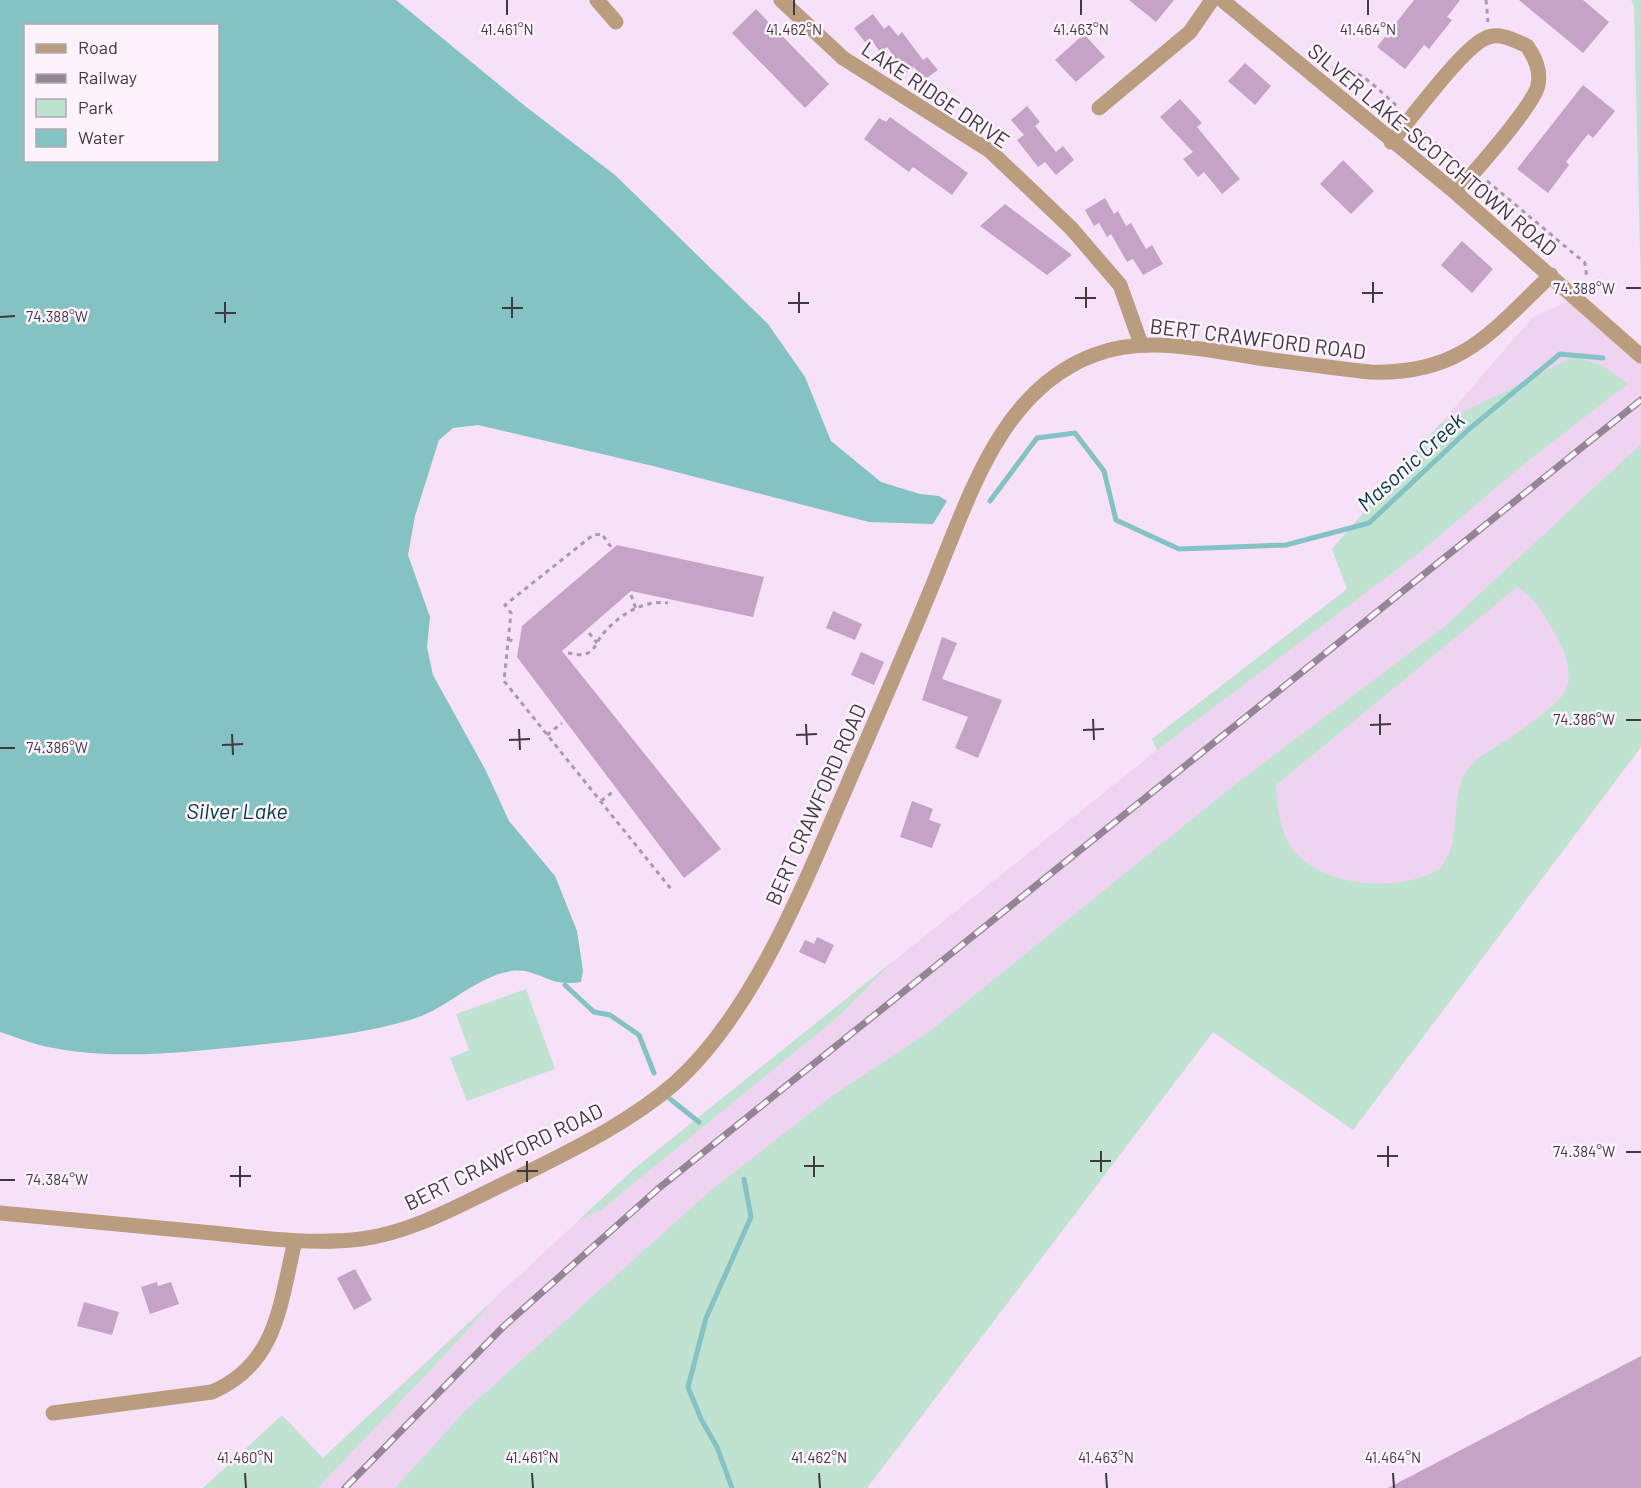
<svg xmlns="http://www.w3.org/2000/svg" width="1641" height="1488" font-family="Barlow,sans-serif">
  <style>
    .built { fill: #eed4f0 }
    .green { fill: #bfe3d0; fill-rule: evenodd }
    .water { fill: #84c2c3; fill-rule: evenodd }
    .lines { fill: none; stroke-linecap: round; stroke-linejoin: round }
    .stream { stroke: #84c2c3; stroke-width: 5 }
    .building { fill: #c4a3c7 }
    .path { stroke: #a999aa; stroke-width: 3; stroke-dasharray: 4.5 4.5; stroke-linecap: butt }
    .minor { stroke: #ba9c7e; stroke-width: 15 }
    .rail-casing { stroke: #948595; stroke-width: 7 }
    .rail { stroke: #fcf3fc; stroke-width: 4.5; stroke-dasharray: 14; stroke-linecap: butt }
    .ticks { fill: none; stroke: #413942; stroke-width: 2 }
    .labels { text-anchor: middle; dominant-baseline: central; stroke-width: 5; stroke-linejoin: round; paint-order: stroke }
    .street-label { font-size: 21px; fill: #413942; stroke: #fcf3fc }
    .water-label { font-size: 22px; font-style: italic; fill: #013e3f; stroke: #fcf3fc }
    .ticks-label { font-size: 15px; text-anchor: middle; fill: #413942; stroke: #fcf3fc; stroke-width: 5; stroke-linejoin: round; paint-order: stroke }
  </style>
  <rect width="100%" height="100%" fill="#f7e1f8"/>
  <path class="built" d="M1577 297 1641 354V747L1353 1130 1213 1032 867 1488H290L634 1169 1157 750 1152 739 1347 589 1332 549 1533 317Z"/>
  <path class="green" d="M1631 0H1641V290L1634 6Z
    M1575 356 1605 367 1628 384 1529 460 1420 552 1157 750 1152 739 1347 589 1332 549 1440 424Z
    M1641 444V747L1353 1130 1213 1032 867 1488H395L466 1410 710 1191 832 1096 929 1032 1233 786 1444 627ZM1517 587C1538 600 1544 615 1556 636 1566 652 1575 679 1562 696 1550 711 1514 735 1497 746 1490 751 1480 756 1474 762 1444 791 1466 836 1441 867 1437 872 1430 873 1425 876 1389 890 1329 885 1300 857 1280 839 1278 810 1276 785Z
    M891 963 840 1015 601 1210 579 1220 634 1169Z
    M526 989 555 1069 467 1101 450 1058 469 1050 456 1014Z
    M494 1300C438 1365 376 1425 318 1488H203L282 1415 323 1458Z"/>
  <path class="water" d="M0 0H396L525 106 615 175 768 324 805 377 831 441 881 482 920 494 939 496 947 501 933 524 869 522 653 466 478 425 453 428 439 440 415 516 408 555 430 617 427 647 433 675 485 769 509 821 555 876 577 931 583 971 581 982C548 988 538 967 511 971 475 977 448 1008 413 1019 363 1034 308 1040 256 1045 187 1052 117 1061 48 1047 32 1044 16 1037 0 1032ZM26 26H218V160H26Z"/>
  <g class="lines">
    <path class="stream" d="M990 501 1037 438 1075 433 1104 471 1116 520 1179 549 1286 545 1369 523 1468 430 1560 354 1603 358
      M565 985 594 1012 610 1015 639 1035 654 1073
      M670 1099 699 1122
      M732 1488 717 1447 701 1419 688 1387 706 1318 751 1217 744 1179"/>
  </g>
  <path class="building" d="M1129 0H1174L1156 22Z
    M1414 0H1460L1447 17 1452 20 1429 49 1424 45 1405 69 1377 47Z
    M1519 0H1583L1609 22 1583 53Z
    M756 9 829 84 805 108 732 33Z
    M873 14 884 29 889 25 898 36 902 32 923 60 927 57 938 70 924 80 914 67 921 61 906 73 887 47 880 52 870 38 865 42 854 28Z
    M1084 34 1105 57 1076 82 1055 60Z
    M1245 63 1271 86 1255 105 1228 81Z
    M1583 85 1615 111 1593 138 1588 134 1566 162 1569 165 1548 193 1517 169Z
    M1180 99 1202 123 1197 127 1240 179 1222 194 1204 172 1198 177 1183 159 1193 152 1160 117Z
    M1027 106 1040 122 1035 126 1056 152 1063 146 1074 160 1056 175 1045 162 1038 167 1017 140 1024 135 1011 120Z
    M890 117 968 173 952 195 913 167 909 172 864 139 879 118 886 122Z
    M1343 160 1374 191 1351 214 1320 184Z
    M1105 198 1114 214 1118 211 1126 226 1131 223 1146 249 1152 245 1163 264 1143 275 1133 259 1127 262 1111 234 1107 237 1099 223 1094 226 1085 210Z
    M1005 204 1072 255 1047 275 980 226Z
    M1462 241 1493 269 1472 293 1441 265Z
    M617 545 764 577 753 617 631 591 562 651 721 849 684 878 517 657 522 626Z
    M833 611 862 624 855 640 826 628Z
    M942 637 957 643 942 679 1002 700 978 758 955 748 968 717 922 700Z
    M861 652 884 662 874 685 851 675Z
    M912 801 933 809 929 820 941 824 932 848 900 837Z
    M817 937 834 945 825 964 799 952 805 940 814 944Z
    M355 1269 372 1300 354 1310 337 1278Z
    M157 1282 158 1286 171 1282 179 1304 150 1314 141 1287Z
    M84 1302 119 1312 112 1335 77 1326Z
    M1641 1356V1488H1388Z"/>
  <g class="lines">
    <path class="path" d="M1486 0 1488 22
      M1332 68C1357 64 1380 92 1398 107
      M1421 131 1459 162
      M1487 181 1585 263 1587 279
      M611 547 602 534 593 535 505 605 511 613 504 681 671 889
      M631 595 636 609
      M589 633 597 643
      M508 640 517 641
      M568 653C575 654 584 657 591 651 595 648 598 640 602 635 617 616 644 599 668 603
      M547 735 562 723
      M601 801 614 791"/>
    <path class="minor" d="M597 0 616 22
      M781 0 843 58 990 151 1071 228 1120 285 1141 344
      M1222 0 1456 193 1641 356
      M1099 108 1190 32 1212 0
      M1391 142C1411 119 1461 50 1484 39 1498 31 1514 40 1527 46 1535 58 1541 70 1538 85 1534 106 1473 173 1456 193
      M0 1213C71 1220 142 1226 213 1233 261 1238 312 1245 361 1239 415 1232 467 1201 516 1178 570 1151 629 1123 675 1083 754 1012 804 884 846 788 879 711 913 635 944 557 975 480 1008 387 1094 355 1146 335 1206 350 1259 358 1296 363 1333 368 1370 372 1460 375 1490 334 1551 275
      M53 1413 212 1392C278 1364 280 1302 295 1241"/>
    <defs>
      <path id="rail" d="M345 1488 503 1327 659 1188 1641 400"/>
    </defs>
    <use href="#rail" class="rail-casing"/>
    <use href="#rail" class="rail"/>
  </g>
  <path class="ticks" d="M507 0V15M794 0V15M1081 0V15M1368 0V15M1373 282V303M1086 287V308M1626 288H1641M799 292V313M1362 293H1383M512 297V318M1075 298H1096M225 302V323M788 303H809M502 308H523M215 313H236M0 317 15 316M1380 714V735M1093 719 1094 740M1626 720H1641M806 724 807 745M1370 725 1391 724M519 729 520 750M1083 730 1104 729M232 734 233 755M796 735 817 734M509 740 530 739M222 745 243 744M0 748H15M1388 1146V1167M1101 1151V1172M1626 1152H1641M814 1156V1177M1377 1156H1398M527 1161V1182M1090 1161H1111M240 1166V1187M804 1166H824M517 1171H538M230 1176H251M0 1180H15M245 1473 246 1488M532 1473 533 1488M819 1473 820 1488M1106 1473 1107 1488M1393 1473 1394 1488"/>
  <g class="labels">
    <g class="street-label">
      <text transform="translate(936 94) rotate(34)">LAKE RIDGE DRIVE</text>
      <text transform="translate(1433 149) rotate(40)">SILVER LAKE-SCOTCHTOWN ROAD</text>
      <text transform="translate(1258 338) rotate(7)">BERT CRAWFORD ROAD</text>
      <text transform="translate(815 804) rotate(-66)">BERT CRAWFORD ROAD</text>
      <text transform="translate(503 1156) rotate(-26)">BERT CRAWFORD ROAD</text>
    </g>
    <g class="water-label">
      <text transform="translate(1410 461) rotate(-42)">Masonic Creek</text>
      <text x="237" y="810">Silver Lake</text>
    </g>
  </g>
  <g class="ticks-label">
    <text x="507" y="35">41.461°N</text>
    <text x="794" y="35">41.462°N</text>
    <text x="1081" y="35">41.463°N</text>
    <text x="1368" y="35">41.464°N</text>
    <text x="1584" y="294">74.388°W</text>
    <text x="57" y="322">74.388°W</text>
    <text x="1584" y="725">74.386°W</text>
    <text x="57" y="753">74.386°W</text>
    <text x="1584" y="1157">74.384°W</text>
    <text x="57" y="1185">74.384°W</text>
    <text x="245" y="1463">41.460°N</text>
    <text x="532" y="1463">41.461°N</text>
    <text x="819" y="1463">41.462°N</text>
    <text x="1106" y="1463">41.463°N</text>
    <text x="1393" y="1463">41.464°N</text>
  </g>
  <rect x="24" y="24" width="195" height="138" fill="#fcf3fc" stroke="#b1a9b2" stroke-width="1.5"/>
  <rect x="36" y="44" width="30" height="9" fill="#ba9c7e" stroke="#b1a9b2" stroke-width="1.5"/>
  <text x="78" y="54" font-size="18" fill="#413942">Road</text>
  <rect x="36" y="74" width="30" height="9" fill="#948595" stroke="#b1a9b2" stroke-width="1.5"/>
  <text x="78" y="84" font-size="18" fill="#413942">Railway</text>
  <rect x="36" y="99" width="30" height="18" fill="#bfe3d0" stroke="#b1a9b2" stroke-width="1.5"/>
  <text x="78" y="114" font-size="18" fill="#413942">Park</text>
  <rect x="36" y="129" width="30" height="18" fill="#84c2c3" stroke="#b1a9b2" stroke-width="1.5"/>
  <text x="78" y="144" font-size="18" fill="#413942">Water</text>
</svg>
